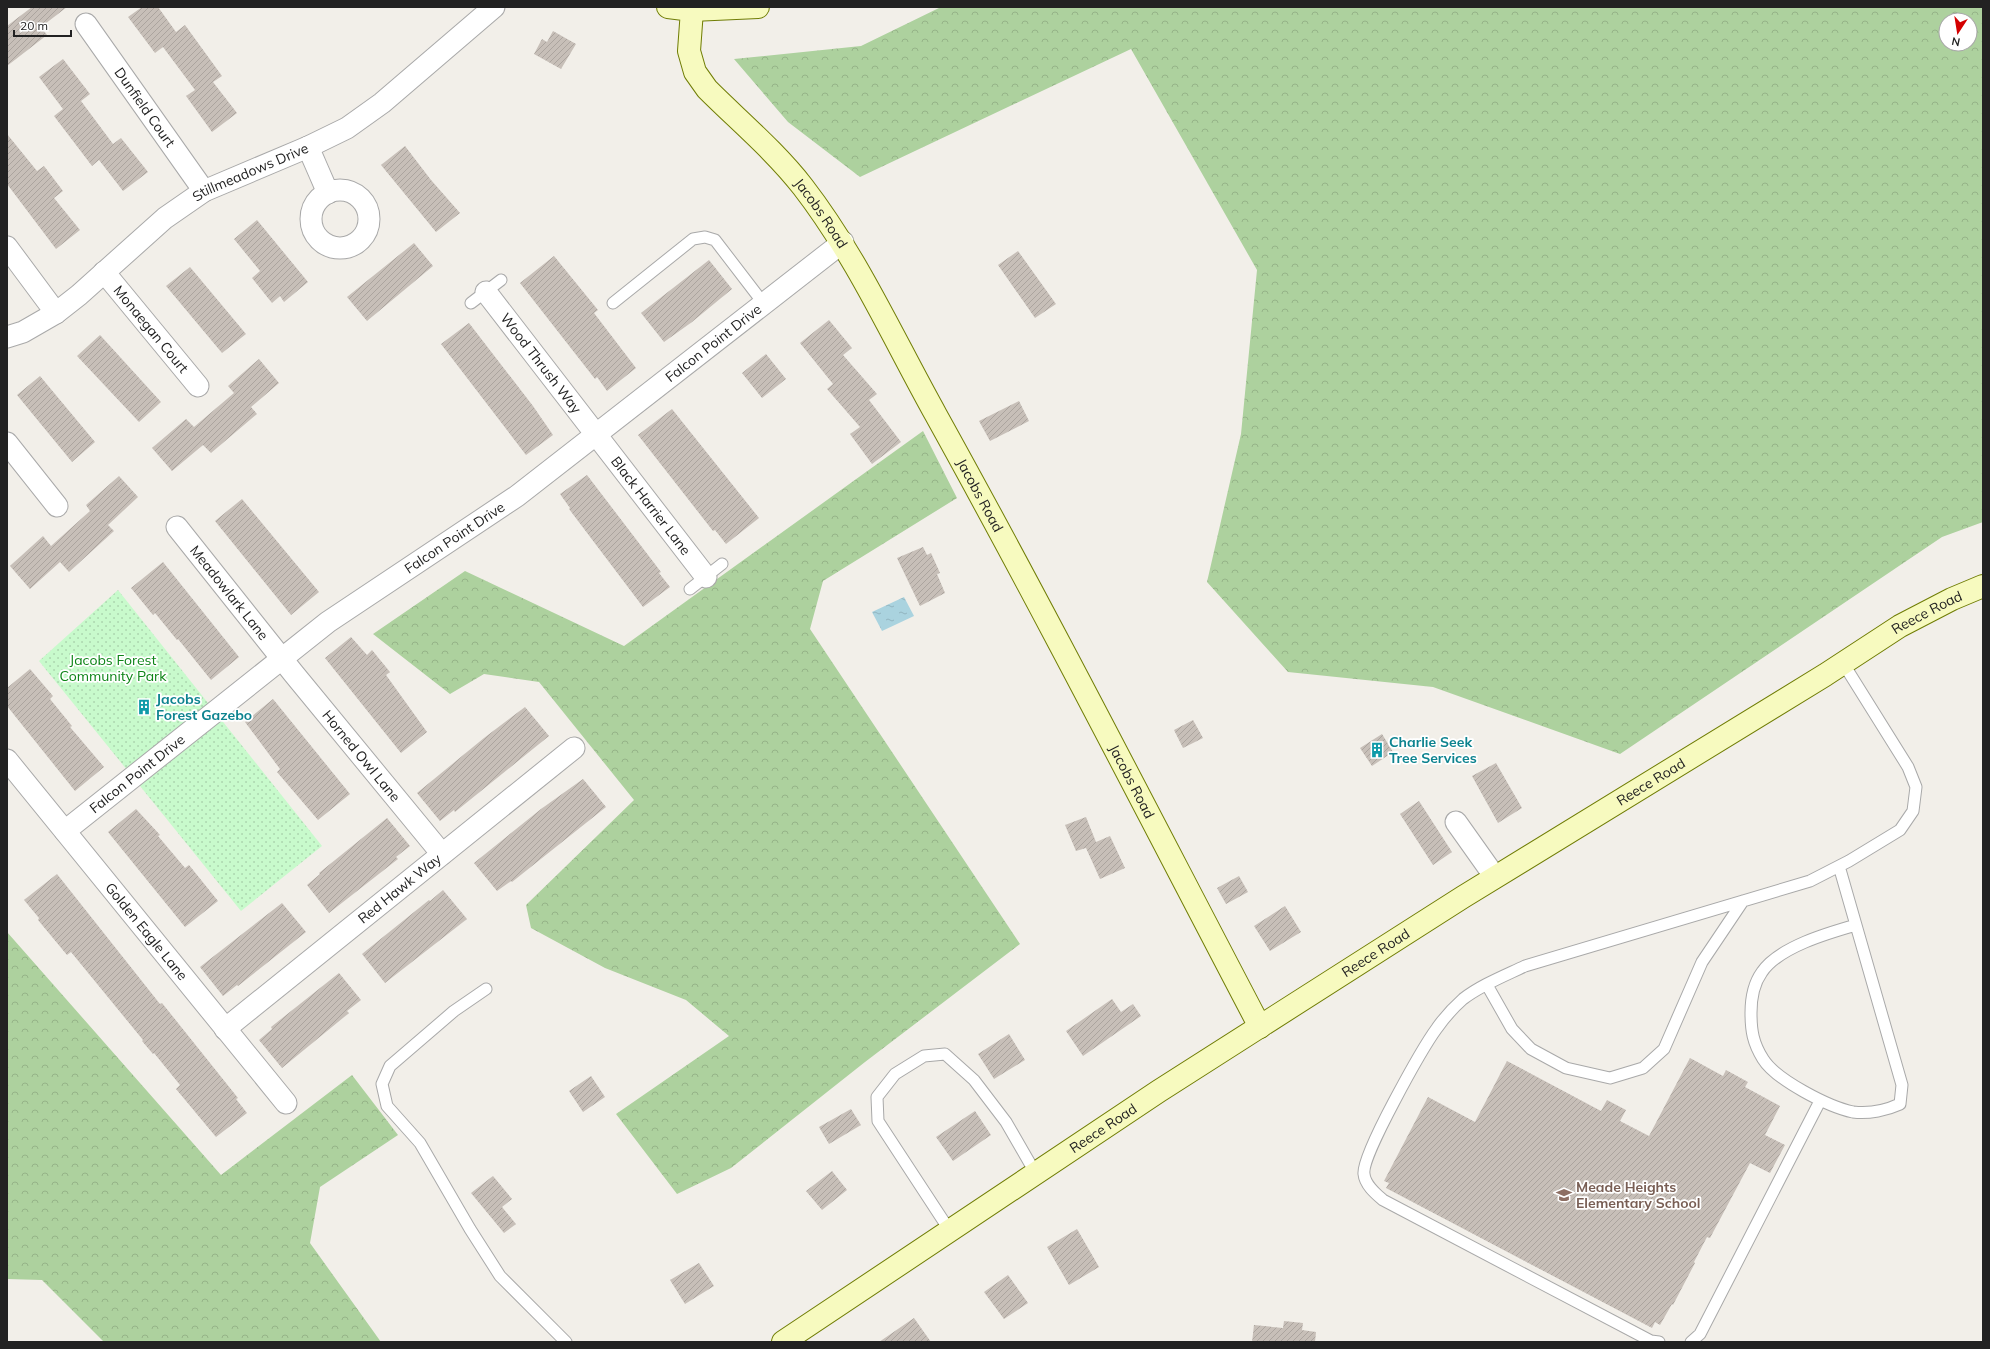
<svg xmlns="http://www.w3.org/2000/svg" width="1990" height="1349" font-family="Mulish,sans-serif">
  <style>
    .forest { fill: url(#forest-crowns); fill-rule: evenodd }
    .park { fill: url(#park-dots) }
    .water { fill: url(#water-ripples) }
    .building { fill: url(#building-hatch) }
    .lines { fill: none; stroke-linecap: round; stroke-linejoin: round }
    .lane-casing { stroke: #a9a9a9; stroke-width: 13 }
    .street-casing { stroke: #a9a9a9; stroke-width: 23 }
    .secondary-casing { stroke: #707d05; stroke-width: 24 }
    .lane { stroke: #fff; stroke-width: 11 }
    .street { stroke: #fff; stroke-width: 21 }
    .secondary { stroke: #f7fabf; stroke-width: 22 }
    .labels { text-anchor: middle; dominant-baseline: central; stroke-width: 3.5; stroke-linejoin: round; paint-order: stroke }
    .street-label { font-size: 14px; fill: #222; stroke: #fff }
    .park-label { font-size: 14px; fill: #0c8416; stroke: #fff }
    .culture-label { font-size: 14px; font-weight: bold; fill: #0d838f; stroke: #fff; text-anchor: start }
    .education-label { font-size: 14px; font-weight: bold; fill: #785e54; stroke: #fff; text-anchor: start }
  </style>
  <defs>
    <pattern id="forest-crowns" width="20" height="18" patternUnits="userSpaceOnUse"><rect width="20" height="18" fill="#add19e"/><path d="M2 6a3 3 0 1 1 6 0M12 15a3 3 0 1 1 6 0" fill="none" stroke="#95b388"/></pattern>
    <pattern id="park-dots" width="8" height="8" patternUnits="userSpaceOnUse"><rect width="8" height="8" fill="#c8facc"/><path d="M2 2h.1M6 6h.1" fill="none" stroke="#acd6af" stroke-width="1.8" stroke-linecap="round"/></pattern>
    <pattern id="water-ripples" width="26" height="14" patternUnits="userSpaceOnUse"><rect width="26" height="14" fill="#aad3df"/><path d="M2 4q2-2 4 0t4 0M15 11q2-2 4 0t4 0" fill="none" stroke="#92b5bf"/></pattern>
    <pattern id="building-hatch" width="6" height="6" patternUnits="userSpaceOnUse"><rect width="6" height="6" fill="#c7bfb8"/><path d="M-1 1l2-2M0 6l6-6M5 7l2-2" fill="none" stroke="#aba49e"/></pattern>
  </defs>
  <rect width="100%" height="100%" fill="#f2efe9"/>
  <path class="forest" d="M941 7H1983V522L1942 537 1620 754 1433 687 1288 672 1207 582 1241 434 1257 270 1131 49 860 177 788 122 734 59 861 46ZM1946 20H1970V44H1946Z
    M923 431 957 498 823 581 810 629 1020 944 865 1062 731 1168 677 1194 616 1114 729 1036 686 1000 605 968 531 928 526 905 634 800 539 682 484 674 450 694 373 634 465 571 624 646Z
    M7 932 221 1175 352 1075 398 1135 320 1187 310 1243 381 1342H104L42 1280 7 1279Z"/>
  <path class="park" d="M118 590 322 846 241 911 39 661Z"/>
  <path class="water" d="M904 597 914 616 882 631 872 612Z"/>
  <path class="building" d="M32 7H67L41 27 47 35 7 66V26Z
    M142 7H158L176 32 185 25 222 76 213 82 237 113 212 132 186 96 195 90 163 47 155 53 128 17Z
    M553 31 576 44 561 69 534 54 542 39 547 42Z
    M63 59 90 94 81 101 113 144 121 138 148 172 123 191 99 160 92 166 54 116 63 109 39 77Z
    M7 134 37 171 44 166 63 191 54 198 80 230 56 249 7 184Z
    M405 146 431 180 460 213 436 232 381 165Z
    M257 220 308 282 284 302 280 296 272 303 252 278 260 271 234 239Z
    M414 243 433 266 367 321 347 297Z
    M1018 251 1056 304 1035 318 998 265Z
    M554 256 598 310 594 313 636 368 607 391 597 377 595 379 520 283Z
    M709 260 732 289 692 322 664 342 641 313Z
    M190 267 246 334 222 353 166 286Z
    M829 320 852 348 843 355 877 394 869 400 901 442 872 464 850 434 860 427 827 389 833 384 800 343Z
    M469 323 533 406 553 435 526 455 441 344Z
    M100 335 161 402 139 422 77 356Z
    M766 354 786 379 762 398 742 373Z
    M259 359 279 383 251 407 257 414 211 453 203 445 172 471 152 448 186 419 194 427 234 393 228 386Z
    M40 376 95 442 72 462 17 395Z
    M1019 401 1029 421 990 441 979 421Z
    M672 409 759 518 726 544 715 530 713 531 638 435Z
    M587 475 661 572 659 573 670 587 643 607 569 509 570 508 560 494Z
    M119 476 138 497 108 525 114 531 69 572 60 562 30 589 10 566 43 536 51 546 90 511 86 505Z
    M242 499 319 592 291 615 215 521Z
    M923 547 927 555 931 553 940 573 937 574 945 593 920 606 897 558Z
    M163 562 239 657 211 680 178 639 177 640 155 613 153 615 131 588Z
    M351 637 367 655 372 650 390 672 386 675 427 732 401 753 325 658Z
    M30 669 53 696 50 699 72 726 70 727 104 767 75 791 7 706V688Z
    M273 699 350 794 318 820 277 772 280 769 245 722Z
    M525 707 549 736 455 812 454 810 440 821 417 793 484 738Z
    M1193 720 1203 738 1183 748 1174 730Z
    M1382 734 1393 752 1372 766 1360 748Z
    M1496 763 1522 808 1498 823 1472 776Z
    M583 779 606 807 512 882 511 881 497 891 474 863 541 809Z
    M1419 801 1452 852 1433 865 1400 814Z
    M136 809 160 835 158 836 185 868 189 865 218 901 185 927 108 832Z
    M1086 817 1096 842 1110 836 1125 868 1100 879 1086 848 1076 851 1065 825Z
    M387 818 410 846 396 857 398 859 329 913 307 885 320 874 319 873Z
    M57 874 160 1004 162 1003 238 1098 236 1099 247 1113 216 1137 176 1089 180 1085 154 1053 153 1054 142 1041 143 1040 71 952 67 955 38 920 39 918 24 900Z
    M1239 876 1248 892 1226 904 1217 888Z
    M443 890 467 919 385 983 362 954 429 900 430 901Z
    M282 903 306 932 238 986 237 985 223 996 200 967Z
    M1285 906 1301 932 1270 951 1254 926Z
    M339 973 361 1000 347 1011 349 1013 282 1068 259 1040 272 1029 271 1027Z
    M1112 999 1121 1012 1133 1004 1141 1016 1083 1056 1066 1031Z
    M1009 1034 1025 1060 994 1079 978 1054Z
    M1690 1058 1723 1076 1726 1070 1748 1082 1745 1087 1780 1106 1765 1135 1785 1145 1770 1173 1750 1163 1710 1238 1707 1237 1694 1262 1695 1263 1673 1305 1672 1304 1660 1325 1655 1322 1652 1328 1386 1188 1389 1183 1384 1181 1428 1097 1475 1122 1507 1061 1601 1111 1607 1100 1626 1110 1620 1121 1649 1136Z
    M591 1076 605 1097 583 1112 569 1091Z
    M851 1109 861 1125 829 1144 819 1127Z
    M975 1111 991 1135 953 1161 936 1137Z
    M832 1171 847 1190 822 1210 806 1191Z
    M493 1176 512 1199 502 1207 516 1224 504 1233 471 1193Z
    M1077 1229 1099 1267 1069 1285 1047 1247Z
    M699 1263 714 1286 685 1304 670 1280Z
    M1008 1275 1028 1303 1004 1319 984 1292Z
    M914 1318 931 1342H879Z
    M1284 1321 1303 1323 1302 1330 1316 1332 1315 1342H1252L1254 1325 1283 1328Z"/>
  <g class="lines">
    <defs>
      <path id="lane" d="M471 303 501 280
        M613 303 693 239 705 237 715 240 764 304
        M690 589 722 564
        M1839 866 1902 1085 1900 1104C1887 1110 1869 1114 1853 1112 1829 1107 1776 1080 1763 1059 1753 1043 1751 1031 1751 1013 1751 999 1754 983 1762 972 1779 947 1828 933 1856 925
        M1487 985 1512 1029 1531 1049 1566 1068 1610 1078 1643 1068 1664 1049 1702 962 1743 901
        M486 989 454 1011 390 1066 382 1084 387 1106 420 1143 470 1229 500 1276 566 1342
        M950 1231 878 1121 877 1097 895 1074 924 1056 945 1054 974 1080 1006 1122 1036 1174
        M1659 1342 1651 1341 1383 1200C1376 1194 1365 1185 1364 1174 1361 1156 1423 1047 1437 1028 1444 1018 1454 1007 1463 999 1481 985 1504 976 1525 966L1810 881 1849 861 1900 830 1913 811 1916 787 1908 767 1843 663
        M1691 1342 1700 1334 1820 1101"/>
      <g id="street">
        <path id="s1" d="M86 24 204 191"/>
        <path d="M308 147 328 193"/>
        <circle cx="340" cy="219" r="29"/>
        <path d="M7 247 56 313"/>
        <path id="s2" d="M104 272 198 386"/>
        <path id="s3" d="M486 292 706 577"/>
        <path id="s4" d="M7 337 23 332 56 313 79 295 165 218 204 191 308 147 347 128 382 103 494 7"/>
        <path d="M7 443 57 506"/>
        <path id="s5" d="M177 527 294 674 442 854"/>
        <path id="s6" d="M7 760 286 1103"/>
        <path d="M1456 822 1495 877"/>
        <path id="s7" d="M65 831 328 622 517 496 843 242"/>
        <path id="s8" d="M225 1029 574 748"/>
      </g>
      <g id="secondary">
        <path id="s9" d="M668 7 692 10 689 51 695 72 707 89C739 121 775 151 803 187 857 257 893 338 936 415 1048 617 1153 823 1260 1027"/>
        <path d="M692 10 758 7"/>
        <path id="s10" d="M783 1342 1159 1091 1463 897 1825 675 1900 626 1952 599 1983 586"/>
      </g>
    </defs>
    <use href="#lane" class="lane-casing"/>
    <use href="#street" class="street-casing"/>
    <use href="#secondary" class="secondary-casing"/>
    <use href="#lane" class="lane"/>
    <use href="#street" class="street"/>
    <use href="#secondary" class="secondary"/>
  </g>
  <defs>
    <symbol id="building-bare" viewBox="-9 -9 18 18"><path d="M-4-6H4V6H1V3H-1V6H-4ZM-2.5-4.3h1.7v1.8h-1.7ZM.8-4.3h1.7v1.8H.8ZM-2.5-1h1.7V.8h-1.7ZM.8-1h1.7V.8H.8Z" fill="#0f9aa8" stroke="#fff" stroke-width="2.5" paint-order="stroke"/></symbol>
    <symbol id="school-bare" viewBox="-9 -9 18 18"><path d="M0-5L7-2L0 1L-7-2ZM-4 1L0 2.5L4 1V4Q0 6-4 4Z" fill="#8d6e63" stroke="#fff" stroke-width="2.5" paint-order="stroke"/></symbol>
  </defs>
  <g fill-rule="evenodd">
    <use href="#building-bare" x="133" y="696" width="22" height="22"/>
    <use href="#building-bare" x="1366" y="739" width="22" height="22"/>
    <use href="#school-bare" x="1553" y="1184" width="22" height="22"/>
  </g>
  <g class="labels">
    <g class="street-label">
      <text stroke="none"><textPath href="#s1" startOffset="102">Dunfield Court</textPath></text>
      <text stroke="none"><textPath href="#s4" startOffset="297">Stillmeadows Drive</textPath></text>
      <text stroke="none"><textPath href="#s9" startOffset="277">Jacobs Road</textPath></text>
      <text stroke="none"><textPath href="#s2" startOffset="74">Monaegan Court</textPath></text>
      <text stroke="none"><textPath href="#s7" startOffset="812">Falcon Point Drive</textPath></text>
      <text stroke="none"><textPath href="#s3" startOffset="90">Wood Thrush Way</textPath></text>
      <text stroke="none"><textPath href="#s9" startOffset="601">Jacobs Road</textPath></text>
      <text stroke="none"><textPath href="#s3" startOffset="270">Black Harrier Lane</textPath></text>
      <text stroke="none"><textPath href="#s7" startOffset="488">Falcon Point Drive</textPath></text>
      <text stroke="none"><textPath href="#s5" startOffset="84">Meadowlark Lane</textPath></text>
      <text stroke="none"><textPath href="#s10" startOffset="1357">Reece Road</textPath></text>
      <text stroke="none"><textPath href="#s5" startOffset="294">Horned Owl Lane</textPath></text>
      <text stroke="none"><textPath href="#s7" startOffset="92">Falcon Point Drive</textPath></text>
      <text stroke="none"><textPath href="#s10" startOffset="1033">Reece Road</textPath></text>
      <text stroke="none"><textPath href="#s9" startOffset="925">Jacobs Road</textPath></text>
      <text stroke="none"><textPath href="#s8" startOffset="224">Red Hawk Way</textPath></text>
      <text stroke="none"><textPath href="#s6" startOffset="221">Golden Eagle Lane</textPath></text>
      <text stroke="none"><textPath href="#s10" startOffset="709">Reece Road</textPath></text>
      <text stroke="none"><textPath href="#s10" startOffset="385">Reece Road</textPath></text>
    </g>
    <g class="park-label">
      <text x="113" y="660">Jacobs Forest<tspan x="113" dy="16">Community Park</tspan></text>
    </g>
    <g class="culture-label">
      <text x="156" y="699">Jacobs<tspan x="156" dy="16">Forest Gazebo</tspan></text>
      <text x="1389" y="742">Charlie Seek<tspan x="1389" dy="16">Tree Services</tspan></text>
    </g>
    <g class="education-label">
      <text x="1576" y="1187">Meade Heights<tspan x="1576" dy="16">Elementary School</tspan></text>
    </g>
  </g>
  <rect width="1990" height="1349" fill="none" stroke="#222222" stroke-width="16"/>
  <g transform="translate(1958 32) rotate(192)"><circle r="19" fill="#ffffff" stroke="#a7a7a7"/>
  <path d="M0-3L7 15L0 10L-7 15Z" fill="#d40000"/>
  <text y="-6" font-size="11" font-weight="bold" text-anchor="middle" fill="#222222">N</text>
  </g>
  <path d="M14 30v6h57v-6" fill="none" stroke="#222222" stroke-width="2"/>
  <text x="20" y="30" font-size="12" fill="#222222" stroke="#ffffff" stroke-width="3" paint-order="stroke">20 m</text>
</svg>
